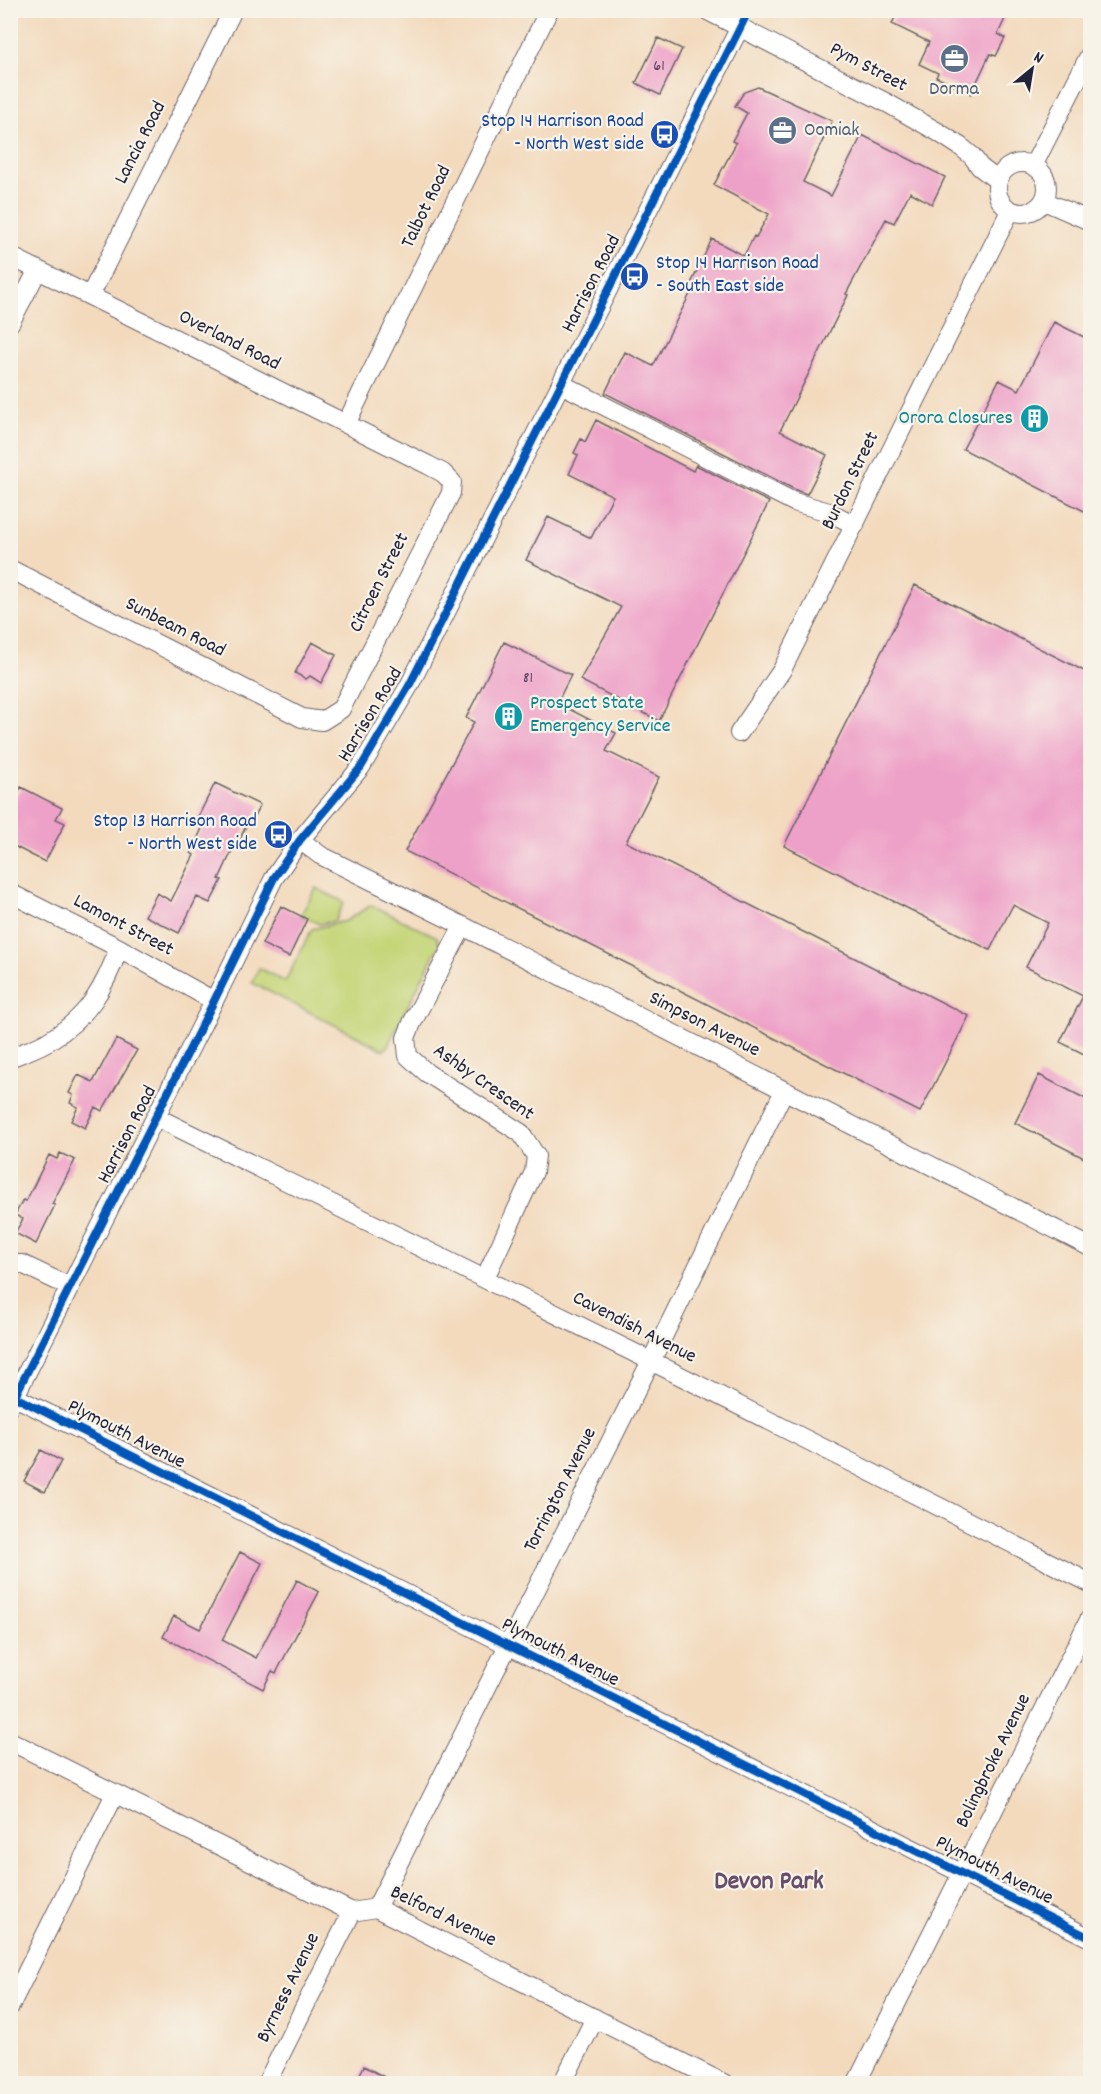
<svg xmlns="http://www.w3.org/2000/svg" width="1101" height="2094" font-family="Dekko,sans-serif">
  <style>
    .green { fill: #c4d577; stroke: #737c59; stroke-width: 1.5 }
    .building { fill: #eea1c8 }
    .lines { fill: none; stroke-linecap: round; stroke-linejoin: round }
    .minor-casing { stroke: #6b6268; stroke-width: 20 }
    .minor { stroke: #fff; stroke-width: 18 }
    .cycleway-casing { stroke: #f7f3e8; stroke-width: 11 }
    .cycleway { stroke: #0057b8; stroke-width: 8 }
    .labels { text-anchor: middle; dominant-baseline: central; stroke-width: 4.5; stroke-linejoin: round; paint-order: stroke }
    .number-label { font-size: 16px; fill: #55425e }
    .street-label { font-size: 20px; fill: #22223b; stroke: #f7f3e8 }
    .service-label { font-size: 20px; fill: #4e5e75; stroke: #f7f3e8 }
    .transit-label { font-size: 20px; fill: #164399; stroke: #f7f3e8; text-anchor: end }
    .culture-label { font-size: 20px; fill: #0d838f; stroke: #f7f3e8; text-anchor: end }
    .district-label { font-size: 26px; font-weight: bold; fill: #694e6c; stroke: #f7f3e8 }
  </style>
  <rect width="100%" height="100%" fill="#f7f3e8"/>
  <filter id="ink" filterUnits="userSpaceOnUse"><feTurbulence type="fractalNoise" baseFrequency=".0167" numOctaves="2"/><feDisplacementMap in="SourceGraphic" scale="12" xChannelSelector="R" yChannelSelector="G"/><feConvolveMatrix kernelMatrix="1 2 1 2 8 2 1 2 1" color-interpolation-filters="sRGB"/></filter>
  <filter id="wash" filterUnits="userSpaceOnUse"><feTurbulence type="fractalNoise" baseFrequency=".008" numOctaves="4" result="noise"/><feDisplacementMap in="SourceGraphic" scale="24" xChannelSelector="R" yChannelSelector="G"/><feGaussianBlur stdDeviation="1.35" result="paint"/><feColorMatrix in="noise" values="0 0 0 0 0 0 0 0 0 0 0 0 0 0 0 0 0 1.4 0 .05"/><feComposite in="paint" operator="in"/></filter>
  <g filter="url(#wash)">
    <rect width="100%" height="100%" fill="#f3dabd"/>
    <path class="green" d="M316 888 344 902 335 921 319 924 301 915Z
      M371 905 437 937 439 945 387 1047 384 1050 252 983 259 968 285 982 312 929 346 921Z"/>
    <g id="blocks">
      <path class="building" d="M898 10H1009L998 34 1005 38 996 56 990 54 971 94 936 77 938 73 919 64 929 42 892 24Z
        M658 38 682 49 660 95 636 83Z
        M758 87 832 121 803 182 831 196 862 135 945 177 932 204 910 192 894 223 886 219 846 294 848 295 780 431 827 455 807 494 798 491 605 393 625 352 653 366 691 292 688 290 712 239 744 256 754 236 756 237 769 214 714 185 736 143 732 141 747 113 735 106 744 92Z
        M1054 322 1090 340V514L963 449 999 380 1019 390Z
        M596 420 693 471 696 465 769 502 659 721 580 680 621 607 526 560 548 517 591 538 613 496 569 474 578 455 574 453 581 439 585 442Z
        M915 585 1090 674V1057L1060 1042 1083 996 1026 967 1048 923 1013 905 990 950 784 846Z
        M312 642 336 655 321 683 310 676 306 679 295 673Z
        M504 642 571 675 557 703 616 733 606 751 659 777 626 842 969 1016 920 1112 405 851 474 722 466 718Z
        M215 783 260 805 251 823 248 822 238 843 236 842 219 879 222 880 210 903 197 897 179 933 145 916 157 893 171 901 194 855 191 853 203 826 195 823Z
        M21 787 62 808 56 819 65 823 45 862 10 844V807Z
        M281 906 307 919 289 957 262 944Z
        M116 1039 137 1050 102 1111 95 1107 85 1128 71 1121 78 1107 70 1103 73 1095 69 1093 78 1075 93 1082Z
        M1039 1075 1090 1101V1161L1015 1123Z
        M60 1153 75 1160 52 1204 55 1205 36 1244 15 1233 23 1219 15 1215 23 1200 26 1201 49 1155 57 1159Z
        M41 1450 61 1461 45 1492 24 1481Z
        M240 1552 262 1563 222 1640 256 1658 297 1580 319 1592 276 1673 272 1671 263 1689 163 1637 174 1616 200 1629Z
        M364 2066 397 2084H355Z"/>
    </g>
  </g>
  <g filter="url(#ink)">
    <use href="#blocks" fill-opacity="0" stroke="#6b6268" stroke-width="1.5"/>
    <g class="lines">
      <defs>
        <path id="minor" d="M706 10 887 103 938 132 961 147 972 156 980 167 998 181
          M997 188a25 25 0 1 1 50 0a25 25 0 1 1-50 0Z
          M1033 166 1090 54
          M1044 201 1090 221
          M10 256 428 465 443 473 452 482 451 493 341 709 322 721 302 718 10 569
          M90 296 233 10
          M10 323 38 270
          M561 384 794 502 829 512 855 525
          M346 424 549 10
          M739 733 782 670 1010 211
          M300 840 320 855 463 926 1090 1247
          M10 893 119 948 214 1001
          M463 926 412 1023 406 1038 408 1056 427 1073 521 1133 536 1156 534 1172 485 1278
          M10 1058C23 1052 38 1048 50 1040 88 1017 104 989 119 948
          M156 1117 651 1361 1090 1583
          M10 1264H22L70 1287
          M15 1397 1090 1938
          M10 1406 214 1001 274 878 300 840 361 767 409 686 740 27
          M10 1741 352 1912 376 1908 725 2084
          M376 1908 656 1351 784 1091
          M10 2006 115 1794
          M266 2084 352 1912
          M562 2084 595 2018
          M856 2084 1090 1618"/>
      </defs>
      <use href="#minor" class="minor-casing"/>
      <use href="#minor" class="minor"/>
      <defs>
        <path id="cycleway" d="M15 1397 1090 1938
          M10 1406 214 1001 274 878 300 840 361 767 409 686 749 10"/>
      </defs>
      <use href="#cycleway" class="cycleway-casing"/>
      <use href="#cycleway" class="cycleway"/>
    </g>
  </g>
  <defs>
    <symbol id="office-disc" viewBox="-11 -11 22 22"><circle r="9.5" fill="#5c6f8a" stroke="#f7f3e8"/><path d="M-6-3h4V-5.5h4V-3h4V5H-6ZM-1-4.5V-3h2v-1.5ZM-6 0V1H6V0Z" fill="#fff"/></symbol>
    <symbol id="bus-disc" viewBox="-11 -11 22 22"><circle r="9.5" fill="#1a4fb4" stroke="#f7f3e8"/><path d="M-5-6H5V4H4V6H2V4H-2V6H-4V4H-5ZM-3.5-4V0h7V-4ZM-3.5 1.2v1.5H-2V1.2ZM2 1.2v1.5H3.5V1.2Z" fill="#fff"/></symbol>
    <symbol id="building-disc" viewBox="-11 -11 22 22"><circle r="9.5" fill="#0f9aa8" stroke="#f7f3e8"/><path d="M-4-6H4V6H1V3H-1V6H-4ZM-2.5-4.3h1.7v1.8h-1.7ZM.8-4.3h1.7v1.8H.8ZM-2.5-1h1.7V.8h-1.7ZM.8-1h1.7V.8H.8Z" fill="#fff"/></symbol>
  </defs>
  <g fill-rule="evenodd">
    <use href="#office-disc" x="938" y="42" width="33" height="33"/>
    <use href="#office-disc" x="766" y="114" width="33" height="33"/>
    <use href="#bus-disc" x="648" y="118" width="33" height="33"/>
    <use href="#bus-disc" x="618" y="260" width="33" height="33"/>
    <use href="#building-disc" x="1018" y="402" width="33" height="33"/>
    <use href="#building-disc" x="492" y="700" width="33" height="33"/>
    <use href="#bus-disc" x="262" y="818" width="33" height="33"/>
  </g>
  <g class="labels">
    <g class="number-label">
      <text x="659" y="66">61</text>
      <text x="528" y="678">81</text>
    </g>
    <g class="street-label">
      <text transform="translate(868 68) rotate(28)">Pym Street</text>
      <text transform="translate(141 143) rotate(-63)">Lancia Road</text>
      <text transform="translate(427 207) rotate(-64)">Talbot Road</text>
      <text transform="translate(592 284) rotate(-63)">Harrison Road</text>
      <text transform="translate(229 341) rotate(27)">Overland Road</text>
      <text transform="translate(851 481) rotate(-64)">Burdon Street</text>
      <text transform="translate(380 583) rotate(-63)">Citroen Street</text>
      <text transform="translate(175 628) rotate(27)">Sunbeam Road</text>
      <text transform="translate(371 715) rotate(-59)">Harrison Road</text>
      <text transform="translate(123 926) rotate(28)">Lamont Street</text>
      <text transform="translate(704 1025) rotate(27)">Simpson Avenue</text>
      <text transform="translate(483 1083) rotate(35)">Ashby Crescent</text>
      <text transform="translate(128 1135) rotate(-63)">Harrison Road</text>
      <text transform="translate(634 1328) rotate(27)">Cavendish Avenue</text>
      <text transform="translate(126 1435) rotate(27)">Plymouth Avenue</text>
      <text transform="translate(561 1490) rotate(-63)">Torrington Avenue</text>
      <text transform="translate(560 1653) rotate(27)">Plymouth Avenue</text>
      <text transform="translate(994 1761) rotate(-64)">Bolingbroke Avenue</text>
      <text transform="translate(994 1871) rotate(27)">Plymouth Avenue</text>
      <text transform="translate(443 1917) rotate(26)">Belford Avenue</text>
      <text transform="translate(289 1988) rotate(-64)">Byrness Avenue</text>
    </g>
    <g class="service-label">
      <text x="954" y="90">Dorma</text>
      <text x="804" y="131" text-anchor="start">Oomiak</text>
    </g>
    <g class="transit-label">
      <text x="644" y="122">Stop 14 Harrison Road<tspan x="644" dy="23">- North West side</tspan></text>
      <text x="656" y="264" text-anchor="start">Stop 14 Harrison Road<tspan x="656" dy="23">- South East side</tspan></text>
      <text x="257" y="822">Stop 13 Harrison Road<tspan x="257" dy="23">- North West side</tspan></text>
    </g>
    <g class="culture-label">
      <text x="1013" y="419">Orora Closures</text>
      <text x="530" y="704" text-anchor="start">Prospect State<tspan x="530" dy="23">Emergency Service</tspan></text>
    </g>
    <g class="district-label">
      <text x="769" y="1882">Devon Park</text>
    </g>
  </g>
  <rect width="1101" height="2094" fill="none" stroke="#f7f3e8" stroke-width="36"/>
  <g transform="translate(1032 69) rotate(30)" stroke="#f7f3e8" stroke-width="4.5" paint-order="stroke">
  <path d="M0-4.5L10 22L0 15L-10 22Z" fill="#22223b"/>
  <text y="-9" font-size="16" font-weight="bold" text-anchor="middle" fill="#22223b">N</text>
  </g>
</svg>
